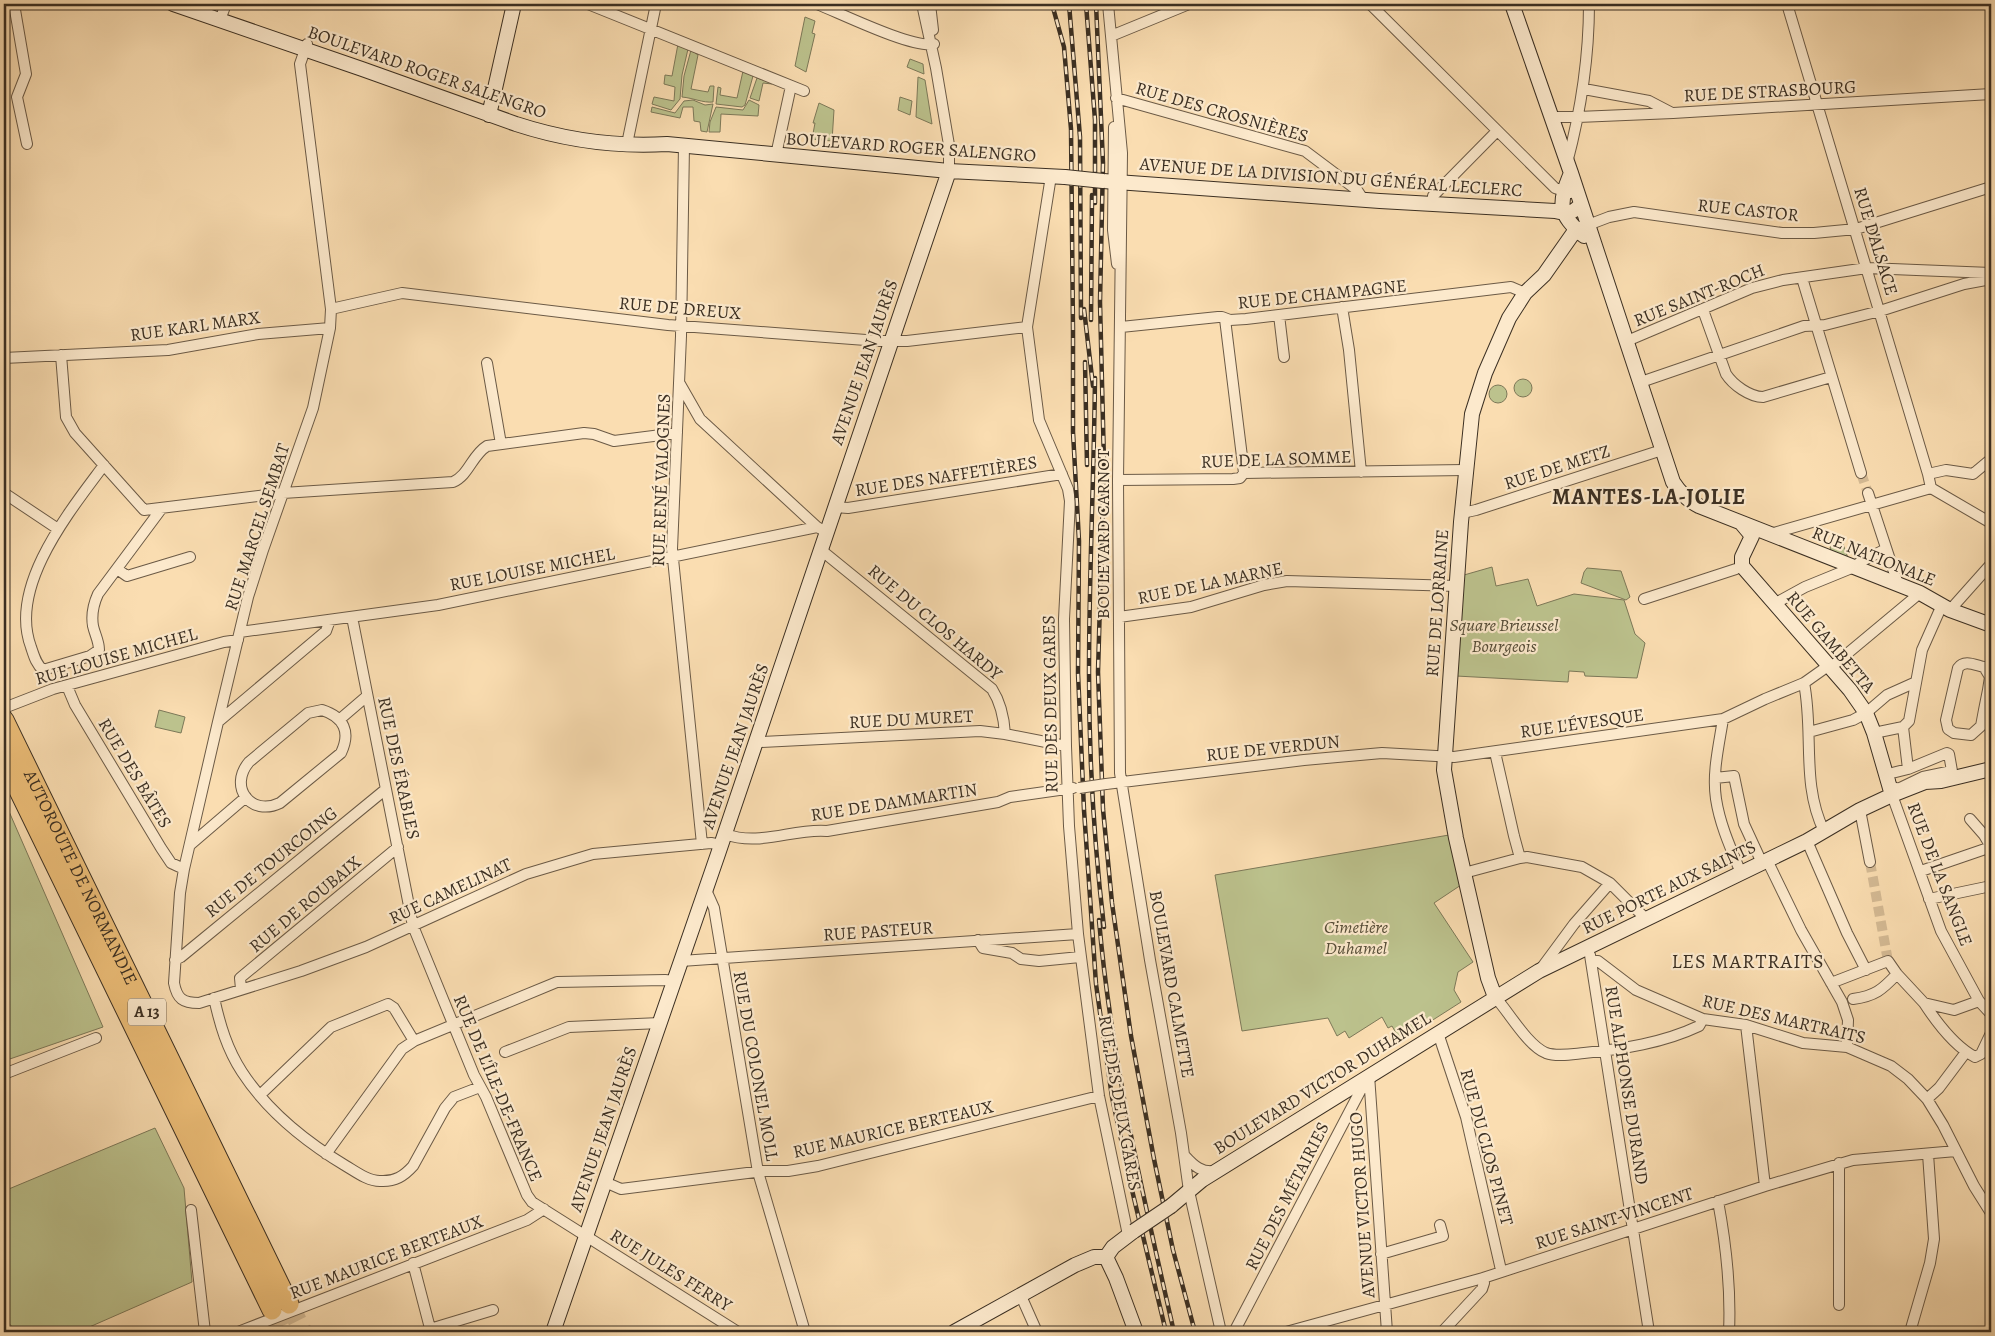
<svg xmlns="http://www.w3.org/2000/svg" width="1995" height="1336" font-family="Alegreya,serif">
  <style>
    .green { fill: #bcc28d; stroke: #7c7858 }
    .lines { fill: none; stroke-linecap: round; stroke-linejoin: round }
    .street-tunnel { stroke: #d4ba94; stroke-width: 10; stroke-dasharray: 10 5; stroke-linecap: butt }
    .highway-tunnel { stroke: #d4ba94; stroke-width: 19; stroke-dasharray: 19 9; stroke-linecap: butt }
    .street-casing { stroke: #6b5a46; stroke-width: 12 }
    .secondary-casing { stroke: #3b2f22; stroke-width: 16 }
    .highway-casing { stroke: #3b2f22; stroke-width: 21 }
    .street { stroke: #fce9cc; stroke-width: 10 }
    .secondary { stroke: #fce9cc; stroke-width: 14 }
    .highway { stroke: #edbe78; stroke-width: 19 }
    .rail-casing { stroke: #3b2f22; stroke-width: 4.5 }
    .rail { stroke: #fce9cc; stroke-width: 2.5; stroke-dasharray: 8; stroke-linecap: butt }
    .street-bridge-casing { stroke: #6b5a46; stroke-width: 12; stroke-linecap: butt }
    .secondary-bridge-casing { stroke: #3b2f22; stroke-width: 16; stroke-linecap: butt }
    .street-bridge { stroke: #fce9cc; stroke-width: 10 }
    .secondary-bridge { stroke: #fce9cc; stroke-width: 14 }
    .labels { text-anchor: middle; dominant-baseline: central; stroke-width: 4.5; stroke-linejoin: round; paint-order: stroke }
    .shield { fill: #fce9cc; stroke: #756755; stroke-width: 1 }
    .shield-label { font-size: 16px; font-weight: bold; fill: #3b2f22 }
    .street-label { font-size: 18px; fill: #3b2f22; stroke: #fce9cc }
    .park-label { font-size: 18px; font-style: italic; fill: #554c37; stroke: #fce9cc }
    .quarter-label { font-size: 20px; letter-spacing: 1px; fill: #3b2f22; stroke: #fce9cc }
    .district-label { font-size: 22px; font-weight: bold; letter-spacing: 1px; fill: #3b2f22; stroke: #fce9cc }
  </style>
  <rect width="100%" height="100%" fill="#faddb1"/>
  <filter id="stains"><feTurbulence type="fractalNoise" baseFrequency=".004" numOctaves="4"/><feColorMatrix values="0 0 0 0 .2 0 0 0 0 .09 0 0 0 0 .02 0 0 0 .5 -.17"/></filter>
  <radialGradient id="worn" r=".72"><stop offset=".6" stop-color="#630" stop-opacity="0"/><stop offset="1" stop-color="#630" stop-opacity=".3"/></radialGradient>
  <path class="green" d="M805 17 815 21 812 33 815 34 806 72 795 66Z
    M678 44 688 49 682 75 680 99 671 110 652 104 654 97 674 101 675 87 664 84 665 75 672 76Z
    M691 50 698 55 691 89 708 92 710 86H714L713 102C703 103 693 98 682 97L684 76Z
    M910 59 923 64 924 74 907 67Z
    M743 71 753 76 745 105 742 107 716 104 718 87 721 88 720 95 737 98Z
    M918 77 925 80 932 124 916 117Z
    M757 78 772 83V84L763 83 759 101 750 98Z
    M900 97 912 101 910 115 898 110Z
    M693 100 705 105 713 104 707 132 701 131 700 122 694 121 693 107H683L680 118 651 112 652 107 675 113 684 101Z
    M749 100 759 105 758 116 721 114 720 132H709L710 122 716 107 743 110Z
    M819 103 834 110 832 141 812 139 815 123H813Z
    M1514 388a9 9 0 1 1 18 0a9 9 0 1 1-18 0Z
    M1489 394a9 9 0 1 1 18 0a9 9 0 1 1-18 0Z
    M1843 544 1848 558 1831 551 1830 547Z
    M1492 567 1496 586 1528 579 1537 606 1574 594 1624 600 1635 634 1645 643 1637 678 1585 676 1584 672 1569 671 1568 682 1456 676 1464 575Z
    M1587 568 1621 571 1630 597 1626 600 1581 583 1584 572Z
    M159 710 185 717 181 733 155 727Z
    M4 800 103 1027 4 1061Z
    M1449 835 1461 885 1434 903 1473 962 1458 972 1454 990 1461 1002 1389 1048 1394 1040 1393 1036 1396 1033 1392 1026 1388 1028 1382 1017 1349 1038 1345 1031 1337 1036 1328 1018 1242 1031 1215 875Z
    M155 1128 184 1188 192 1282 78 1332H18L4 1319V1191Z"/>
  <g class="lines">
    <path class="street-tunnel" d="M1861 473 1868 493
      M1870 862 1888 961"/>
    <path class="highway-tunnel" d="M289 1304 303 1332
      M272 1310 282 1332"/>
    <defs>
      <path id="street" d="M14 4 26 74 17 97 27 144
        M588 4 804 91
        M817 4C840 13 913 49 934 44
        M922 4 936 68 949 145V171
        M930 4 933 30
        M1108 4 1122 153 1118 480 1120 773 1150 960 1181 1133 1189 1191 1221 1332
        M1370 4 1555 188 1570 193
        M1787 4 1928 474 1931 488
        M220 20 226 4
        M1111 36 1189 4
        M307 44 300 64 331 309 330 328 313 408 263 550 248 597 218 722 184 869 180 893 174 983C177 999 183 1003 199 1003L301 971 366 947 526 874 593 854 711 843 721 845
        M1584 89 1649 101 1672 113
        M1116 98 1305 151 1357 190 1363 199
        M1551 117H1578L1673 113 1991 94
        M1114 127 1113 230 1117 264
        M627 144 656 4
        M684 145 681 336 672 549 702 844
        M776 155 791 86
        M1567 163C1581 110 1589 58 1589 4
        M1051 176 1027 327 1039 420 1068 489 1070 501 1064 619 1066 746 1069 826 1078 934 1099 1096 1128 1235
        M1432 204 1433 196 1497 131
        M1588 225 1609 217 1634 212 1782 233H1814L1856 229 1991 187
        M1802 278 1861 473
        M1342 307 1349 350 1361 472
        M331 309 402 293 668 325 879 341H907L1027 327
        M1703 310 1726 374C1733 385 1750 397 1763 397L1831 377
        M1279 315 1284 357
        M1225 319 1244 473
        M1121 327 1218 317H1222L1230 320 1246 319 1511 287 1525 293
        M1627 341 1752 288 1783 280 1867 268 1991 273
        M61 355 66 417 75 433 144 510 283 493 453 482C469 475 472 455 487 446L584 433 594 434 614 441 677 433
        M4 358 168 350 258 334 330 328
        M487 363 501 444
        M1641 382 1804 326 1825 325 1880 311 1964 284 1991 279
        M680 384 700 419 817 527
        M104 465C70 511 8 586 31 647 34 656 36 664 43 670L90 656 99 650C99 641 95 635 93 626 91 614 93 605 98 594L162 508
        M1928 474 1946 470 1973 474 1991 459
        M1118 480 1233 479 1240 478 1244 473 1465 470
        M1931 488 1991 523
        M4 493 58 529
        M1868 493 1898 584
        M835 507 848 508 1062 474
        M1462 513 1476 510 1662 450
        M1770 534 1931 488
        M821 550 992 689C1001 703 1004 718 1005 734
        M117 569 127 576 190 557
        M1644 599 1736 569
        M1774 604 1805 587 1854 567 1860 562 1886 549
        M1950 610 1991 564
        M352 617 413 926 474 1075 486 1097 527 1195 532 1202 738 1332
        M1119 617 1191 607 1264 585 1287 581 1457 586
        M240 632 438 605 817 527 827 532
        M1830 668 1920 593
        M1804 683C1814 733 1801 784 1824 831
        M67 686 75 705 161 848 171 863 184 869
        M1991 691 1988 690 1990 677 1984 667C1975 665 1964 659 1958 668L1946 720 1948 729 1954 733 1971 735 1981 726 1984 710 1991 711
        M4 708 53 689 224 642 238 640
        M322 710C344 717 351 732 341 753L280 803C251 817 228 787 249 762L308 713Z
        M1984 710 1988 690
        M1723 719C1719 745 1712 773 1716 799 1720 825 1731 849 1741 873
        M339 720 367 696
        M218 722 326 631 330 620
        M1903 727 1908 769
        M1809 732 1853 720 1866 713 1887 695 1916 682
        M1874 733 1903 727 1909 721 1922 650 1942 605
        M756 741 761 742 980 731 1005 734 1066 746
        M1495 752 1514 836 1520 858 1527 857 1582 867 1610 883 1645 918
        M1947 753 1949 754 1952 771 1923 777 1898 789 1891 786 1888 774 1908 769Z
        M1715 778 1734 776 1744 824 1762 863
        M1106 784 1304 760 1382 753 1454 757 1723 719 1765 699 1804 683 1828 666
        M1892 795 1941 931 1979 1001 1991 1014
        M1860 810 1870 862
        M1970 819 1984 835 1991 847
        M725 834C760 847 793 828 827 831L998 802 1010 797 1073 788
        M1807 841 1847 933 1866 970
        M190 845 246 797
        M1767 860 1801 930 1842 1002 1848 1020 1847 1047
        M1921 871 1991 847
        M1464 873 1520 858
        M706 890 714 908 758 1172 805 1332
        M1929 899 1991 886
        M978 940 983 948 1012 953 1021 959 1039 961 1080 957
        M1590 955 1649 1332
        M175 960 181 957 386 789
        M681 961 1078 934
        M1591 961H1598L1636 990 1703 1019 1746 1025 1803 1043 1847 1047 1891 1066 1908 1079 1927 1099 1943 1125 1974 1186 1991 1213
        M1540 970 1574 924 1610 883
        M1831 983 1888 961 1897 974 1924 1003 1954 1010 1979 1001
        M241 989 240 978 398 847
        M1495 997C1509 1012 1527 1045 1546 1053 1557 1057 1573 1054 1584 1053 1623 1049 1663 1043 1699 1026L1703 1019
        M214 998C220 1025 227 1049 242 1072 268 1112 306 1142 346 1166 356 1172 368 1181 380 1181 395 1182 404 1176 413 1166L445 1108 454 1097 480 1087
        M1853 999C1875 996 1882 990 1897 974
        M1924 1003C1937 1023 1954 1046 1975 1057L1981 1054 1991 1033
        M1746 1025 1765 1186
        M1438 1033 1466 1117 1501 1270
        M505 1052 569 1027 660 1023
        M4 1074 96 1038
        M1369 1075 1387 1332
        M260 1095 331 1027 388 1004 394 1008 414 1041
        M1927 1099 1939 1088 1966 1052
        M326 1154 402 1049 414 1041 557 982 665 980 674 981
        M1185 1156C1194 1166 1202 1173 1215 1171
        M605 1182 621 1189 763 1171H788L818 1166 1099 1096
        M1718 1201C1726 1244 1731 1289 1729 1332
        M191 1210 205 1332
        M1381 1254 1443 1236 1440 1225
        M413 1263 431 1332
        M1021 1296 1037 1332
        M1839 1305V1163
        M430 1329 493 1310
        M4 1330 7 1332
        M238 1332 527 1220 544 1209
        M1234 1332 1367 1078
        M1286 1332 1483 1278 1765 1186 1853 1160 1956 1151
        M1442 1332 1482 1289 1484 1283 1483 1278
        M1910 1332 1930 1263 1934 1239 1928 1154"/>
      <path id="secondary" d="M173 4 362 69 516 124C565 140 617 147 667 144L949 171 1065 177
        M1512 4 1571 173 1673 482C1680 493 1687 500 1699 506L1920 593 1950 610 1991 625
        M489 115 514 4
        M1571 173C1558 204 1558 214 1584 236
        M1103 181 1380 201 1555 211C1567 214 1573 214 1581 204
        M1742 524 1752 536 1742 557V566L1850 690 1866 713 1874 733 1892 795
        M1495 997 1488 978 1456 838 1444 770 1461 522 1472 414 1485 373 1509 318 1525 293 1544 275 1572 235 1588 225
        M1171 1206 1202 1180 1539 971 1807 841 1860 810 1892 795 1925 782 1941 781 1991 769
        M1106 1257 1116 1278 1136 1332
        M1106 1257 1113 1247 1134 1231
        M553 1332 718 854 949 171
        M954 1332 1075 1265 1094 1257H1106"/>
      <g id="highway">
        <path id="s1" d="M4 720 289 1304"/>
        <path d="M4 760 272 1310"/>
      </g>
    </defs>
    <use href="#street" class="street-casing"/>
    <use href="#secondary" class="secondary-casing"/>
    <use href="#highway" class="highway-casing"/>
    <use href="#street" class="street"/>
    <use href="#secondary" class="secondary"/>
    <use href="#highway" class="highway"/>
    <defs>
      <path id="rail" d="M1052 4 1064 47 1071 129 1073 330V432L1079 541 1078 673 1084 810 1096 984 1112 1097 1132 1190 1166 1332
        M1069 4 1080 137 1081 318
        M1086 4 1095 120V203
        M1096 4 1103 163 1100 302 1104 463 1098 672 1103 809 1112 903 1131 1036 1154 1159 1173 1250 1195 1332
        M1084 309 1093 386
        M1091 320 1092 195
        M1085 362 1087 465
        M1095 378C1094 476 1089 575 1089 673 1089 758 1094 843 1104 927
        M1099 920C1111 1059 1143 1196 1174 1332"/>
    </defs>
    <use href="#rail" class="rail-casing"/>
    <use href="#rail" class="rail"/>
    <defs>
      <path id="street-bridge" d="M1079 788 1106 784"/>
      <path id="secondary-bridge" d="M1065 177 1103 181
        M1134 1231 1171 1206"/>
    </defs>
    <use href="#street-bridge" class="street-bridge-casing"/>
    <use href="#secondary-bridge" class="secondary-bridge-casing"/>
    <use href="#street-bridge" class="street-bridge"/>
    <use href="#secondary-bridge" class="secondary-bridge"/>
  </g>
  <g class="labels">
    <rect class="shield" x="128" y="998.5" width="38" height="27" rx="4"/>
    <g class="shield-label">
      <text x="147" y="1012">A 13</text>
    </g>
    <g class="street-label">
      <text transform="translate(427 72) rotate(19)">BOULEVARD ROGER SALENGRO</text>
      <text transform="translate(1770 91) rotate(-3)">RUE DE STRASBOURG</text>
      <text transform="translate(1222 112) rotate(16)">RUE DES CROSNIÈRES</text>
      <text transform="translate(911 147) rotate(4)">BOULEVARD ROGER SALENGRO</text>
      <text transform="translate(1331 177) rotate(4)">AVENUE DE LA DIVISION DU GÉNÉRAL LECLERC</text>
      <text transform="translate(1748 210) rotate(6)">RUE CASTOR</text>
      <text transform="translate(1876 241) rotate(73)">RUE D'ALSACE</text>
      <text transform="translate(1322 294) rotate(-6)">RUE DE CHAMPAGNE</text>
      <text transform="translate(1699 295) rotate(-22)">RUE SAINT-ROCH</text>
      <text transform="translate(680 308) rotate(5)">RUE DE DREUX</text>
      <text transform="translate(195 326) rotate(-8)">RUE KARL MARX</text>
      <text transform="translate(864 362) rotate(-71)">AVENUE JEAN JAURÈS</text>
      <text transform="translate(1276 459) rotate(-2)">RUE DE LA SOMME</text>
      <text transform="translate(1557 467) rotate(-18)">RUE DE METZ</text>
      <text transform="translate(946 476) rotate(-9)">RUE DES NAFFETIÈRES</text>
      <text transform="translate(661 480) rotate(-88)">RUE RENÉ VALOGNES</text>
      <text transform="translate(257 527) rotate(-72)">RUE MARCEL SEMBAT</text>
      <text transform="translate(1103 534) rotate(-90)">BOULEVARD CARNOT</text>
      <text transform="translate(1874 556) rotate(22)">RUE NATIONALE</text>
      <text transform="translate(532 569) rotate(-11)">RUE LOUISE MICHEL</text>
      <text transform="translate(1210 583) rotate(-12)">RUE DE LA MARNE</text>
      <text transform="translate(1437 603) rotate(-86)">RUE DE LORRAINE</text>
      <text transform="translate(935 622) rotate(40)">RUE DU CLOS HARDY</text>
      <text transform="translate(1831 642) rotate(50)">RUE GAMBETTA</text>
      <text transform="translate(116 656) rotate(-16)">RUE LOUISE MICHEL</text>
      <text transform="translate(1050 704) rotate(-91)">RUE DES DEUX GARES</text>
      <text transform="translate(911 719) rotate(-3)">RUE DU MURET</text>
      <text transform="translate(1582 723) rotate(-8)">RUE L'ÉVESQUE</text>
      <text transform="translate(735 746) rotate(-71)">AVENUE JEAN JAURÈS</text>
      <text transform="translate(1273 748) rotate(-6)">RUE DE VERDUN</text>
      <text transform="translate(399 768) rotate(78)">RUE DES ÉRABLES</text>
      <text transform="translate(135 773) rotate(59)">RUE DES BÂTES</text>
      <text transform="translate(894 802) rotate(-9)">RUE DE DAMMARTIN</text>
      <text transform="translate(271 862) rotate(-39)">RUE DE TOURCOING</text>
      <text transform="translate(1940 874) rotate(69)">RUE DE LA SANGLE</text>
      <text stroke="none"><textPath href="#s1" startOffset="175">AUTOROUTE DE NORMANDIE</textPath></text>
      <text transform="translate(1669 887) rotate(-26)">RUE PORTE AUX SAINTS</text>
      <text transform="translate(450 891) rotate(-25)">RUE CAMELINAT</text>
      <text transform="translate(305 904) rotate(-40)">RUE DE ROUBAIX</text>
      <text transform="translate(878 931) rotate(-4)">RUE PASTEUR</text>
      <text transform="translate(1172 984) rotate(80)">BOULEVARD CALMETTE</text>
      <text transform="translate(1784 1019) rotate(13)">RUE DES MARTRAITS</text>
      <text transform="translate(756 1066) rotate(80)">RUE DU COLONEL MOLL</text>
      <text transform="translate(1322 1083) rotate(-32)">BOULEVARD VICTOR DUHAMEL</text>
      <text transform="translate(1627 1085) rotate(81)">RUE ALPHONSE DURAND</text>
      <text transform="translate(498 1088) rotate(67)">RUE DE L'ÎLE-DE-FRANCE</text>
      <text transform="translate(1120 1103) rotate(80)">RUE DES DEUX GARES</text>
      <text transform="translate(603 1129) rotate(-71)">AVENUE JEAN JAURÈS</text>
      <text transform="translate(893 1129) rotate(-13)">RUE MAURICE BERTEAUX</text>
      <text transform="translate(1487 1147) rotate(75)">RUE DU CLOS PINET</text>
      <text transform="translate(1287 1196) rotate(-63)">RUE DES MÉTAIRIES</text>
      <text transform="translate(1362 1205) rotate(-94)">AVENUE VICTOR HUGO</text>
      <text transform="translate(1614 1218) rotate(-18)">RUE SAINT-VINCENT</text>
      <text transform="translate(386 1257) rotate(-21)">RUE MAURICE BERTEAUX</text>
      <text transform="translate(671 1270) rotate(32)">RUE JULES FERRY</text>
    </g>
    <g class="park-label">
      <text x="1504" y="625">Square Brieussel<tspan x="1504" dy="21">Bourgeois</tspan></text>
      <text x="1356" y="927">Cimetière<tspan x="1356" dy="21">Duhamel</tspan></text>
    </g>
    <g class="quarter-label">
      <text x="1748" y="961">LES MARTRAITS</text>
    </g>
    <g class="district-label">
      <text x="1649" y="497">MANTES-LA-JOLIE</text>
    </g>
  </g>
  <rect width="1995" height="1336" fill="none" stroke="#faddb1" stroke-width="20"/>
  <rect x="5" y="5" width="1985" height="1326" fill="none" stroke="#3b2f22" stroke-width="2.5"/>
  <rect x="10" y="10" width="1975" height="1316" fill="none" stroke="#3b2f22"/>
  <rect width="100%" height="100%" filter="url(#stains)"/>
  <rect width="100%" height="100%" fill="url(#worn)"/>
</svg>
